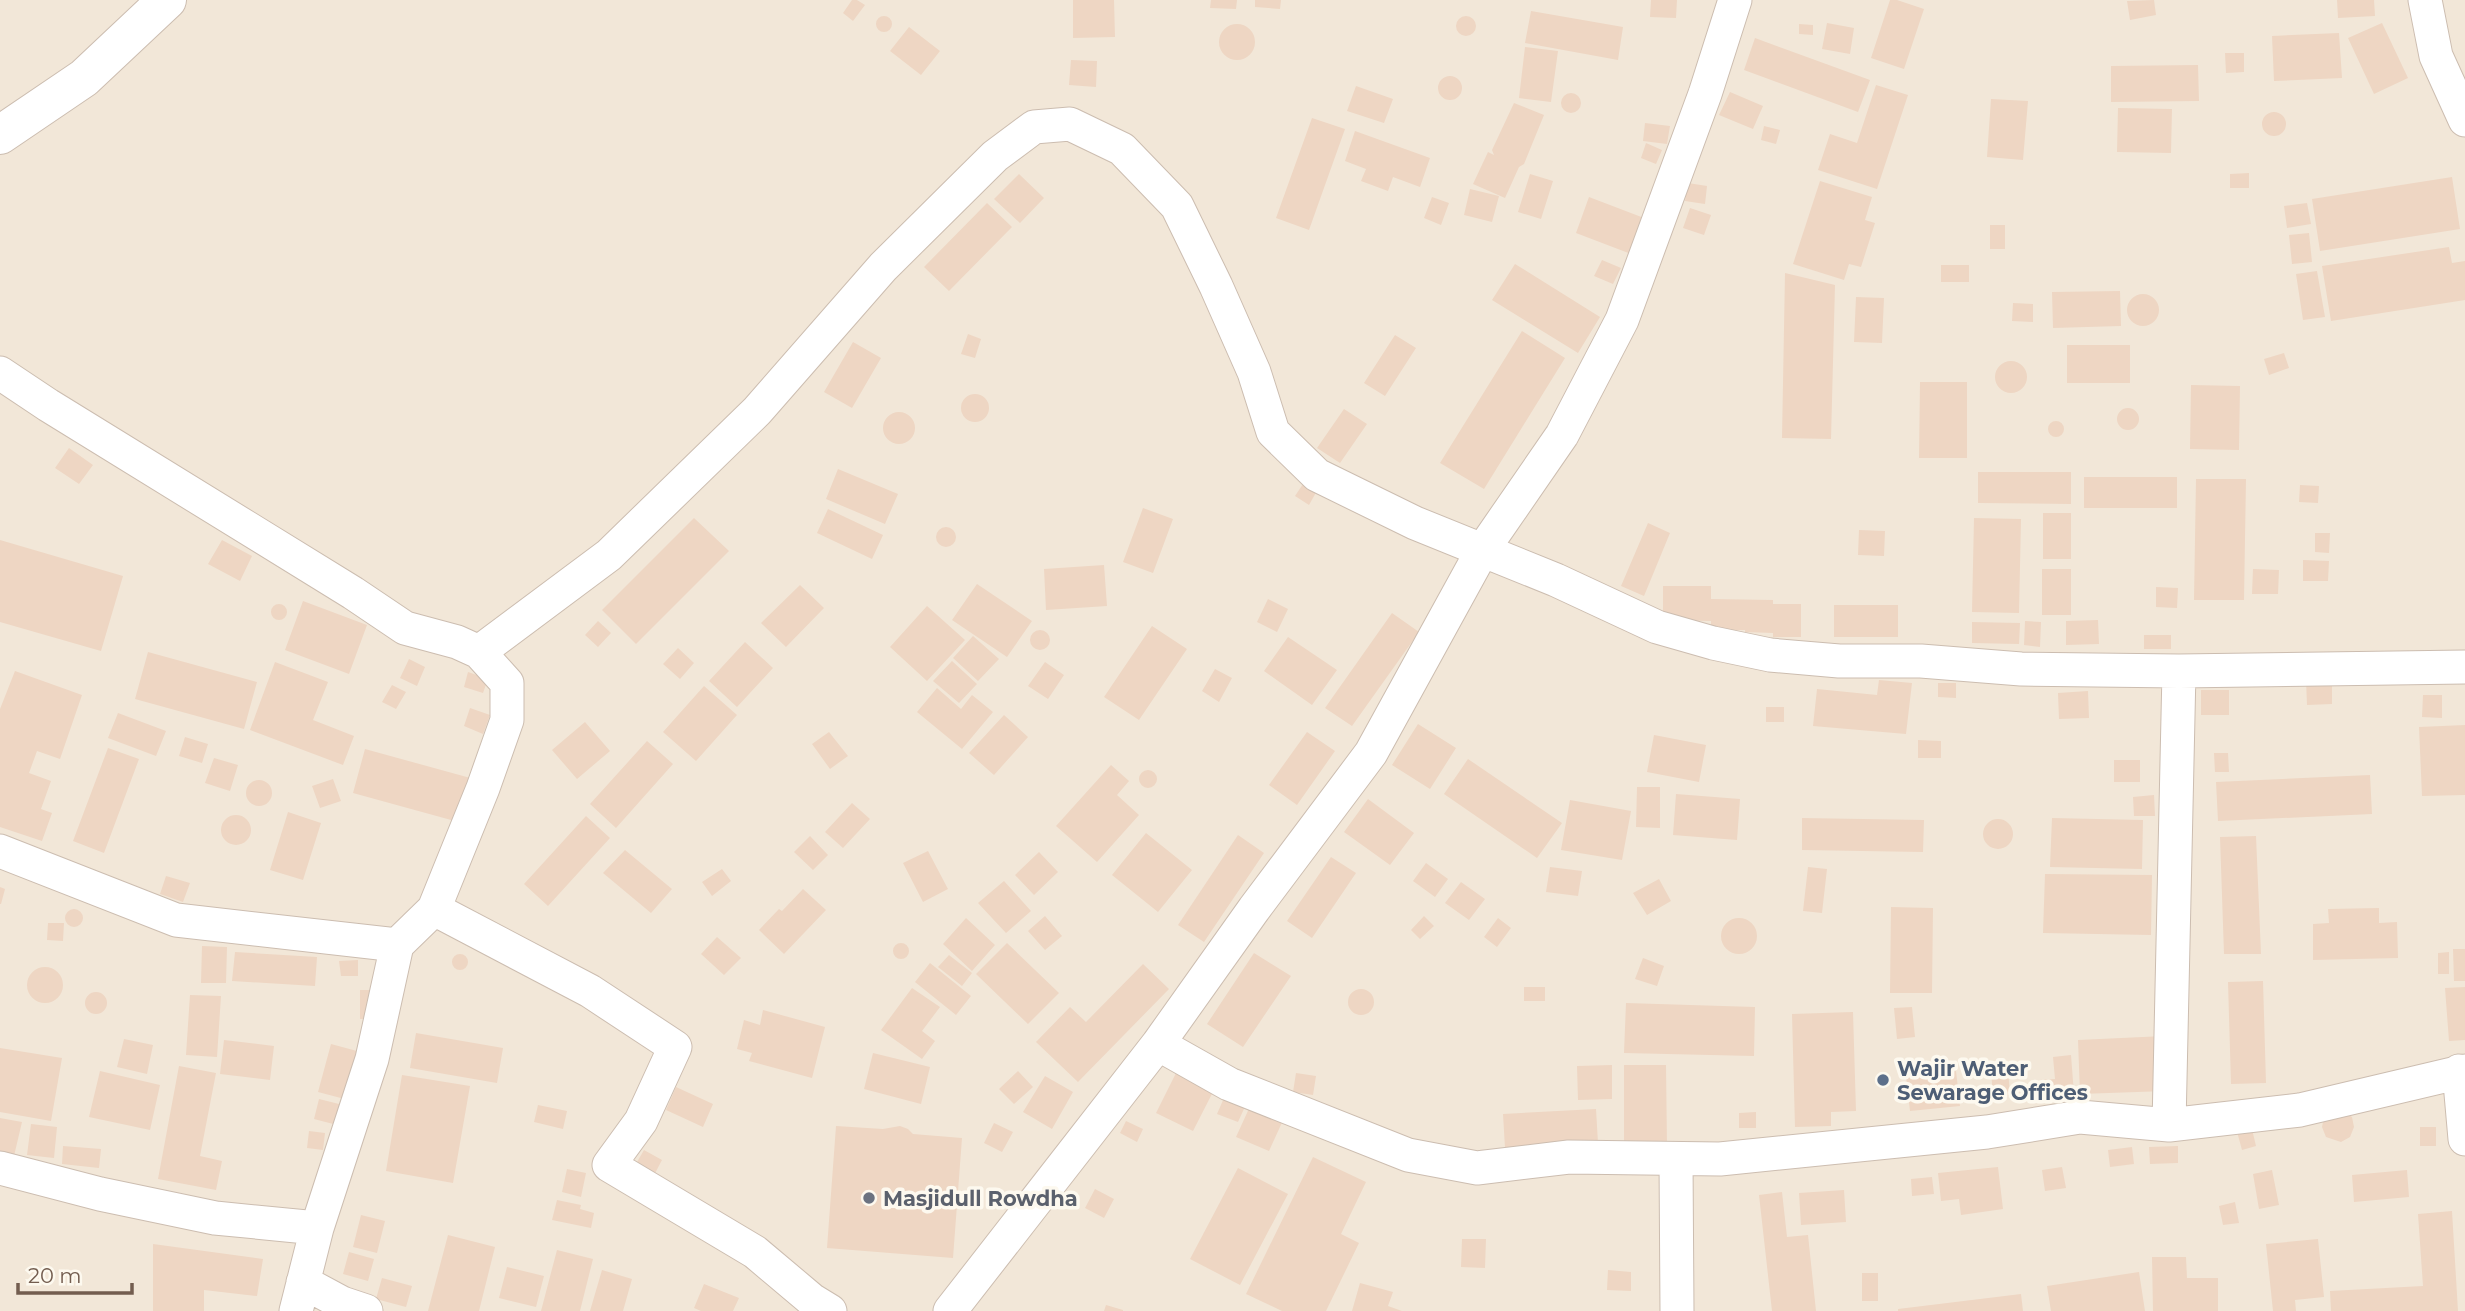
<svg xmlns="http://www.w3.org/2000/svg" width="2465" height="1311" font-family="Montserrat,sans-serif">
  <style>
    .residential { fill: #f2e7d8 }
    .building { fill: #eed6c3 }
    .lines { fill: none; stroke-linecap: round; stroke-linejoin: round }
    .minor-casing { stroke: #ccbdb0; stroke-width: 35 }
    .tertiary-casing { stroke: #ccbdb0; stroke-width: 40 }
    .minor { stroke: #fff; stroke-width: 33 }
    .tertiary { stroke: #fff; stroke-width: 38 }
    .service-dot { fill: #5c6f8a; stroke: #fdf9ef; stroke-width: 2.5 }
    .worship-dot { fill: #6b7280; stroke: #fdf9ef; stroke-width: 2.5 }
    .labels { text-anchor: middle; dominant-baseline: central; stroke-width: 7; stroke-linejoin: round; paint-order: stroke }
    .service-label { font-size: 21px; font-weight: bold; fill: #4e5e75; stroke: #fdf9ef; text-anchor: start }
    .worship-label { font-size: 21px; font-weight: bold; fill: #5b616d; stroke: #fdf9ef; text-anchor: start }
  </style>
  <rect width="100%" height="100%" fill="#fbf5e9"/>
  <path class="residential" d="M0 0H2465V1311H0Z"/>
  <path class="building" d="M852 0H857L865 5 853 21 843 13Z
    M1073 0H1114L1115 37 1073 38Z
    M1211 0H1237L1236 9 1210 8Z
    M1255 0H1281L1280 9 1255 7Z
    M1651 0H1677L1676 18 1650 17Z
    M1890 0H1897L1924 9 1904 69 1871 58Z
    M2154 0 2156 15 2130 20 2127 1Z
    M2337 0H2374L2375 16 2338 18Z
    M1531 11 1623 27 1618 60 1525 43Z
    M876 24a8 8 0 1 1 16 0a8 8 0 1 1-16 0Z
    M1456 26a10 10 0 1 1 20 0a10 10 0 1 1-20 0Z
    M1827 23 1854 28 1850 54 1822 49Z
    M2382 23 2408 78 2374 94 2348 38Z
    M1799 24 1813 25V35L1799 34Z
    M1219 42a18 18 0 1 1 36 0a18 18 0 1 1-36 0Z
    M909 27 940 51 921 75 890 51Z
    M2339 33 2342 78 2274 81 2272 36Z
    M1755 38 1870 80 1858 112 1744 70Z
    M1525 47 1558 51 1551 102 1519 98Z
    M2225 53H2244V72L2226 73Z
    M1071 60 1097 61 1096 87 1069 85Z
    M2198 65 2199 101 2111 102V66Z
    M1438 88a12 12 0 1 1 24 0a12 12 0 1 1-24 0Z
    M1876 85 1908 95 1877 189 1818 170 1830 134 1857 143Z
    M1356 86 1393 99 1384 123 1347 111Z
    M1730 92 1763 106 1753 129 1719 115Z
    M1561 103a10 10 0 1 1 20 0a10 10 0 1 1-20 0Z
    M1991 99 2028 101 2023 160 1987 157Z
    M1514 103 1544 115 1524 164 1519 167 1505 198 1473 184 1488 152 1494 155 1492 150Z
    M2118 108 2172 109 2171 153 2117 152Z
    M2262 124a12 12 0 1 1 24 0a12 12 0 1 1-24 0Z
    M1312 118 1345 129 1309 230 1276 218Z
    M1645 123 1670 126 1667 144 1643 141Z
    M1764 126 1780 130 1776 144 1761 140Z
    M1355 131 1430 158 1420 187 1393 177 1388 191 1361 181 1366 169 1345 161Z
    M1646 143 1662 150 1656 164 1641 158Z
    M2249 173V188H2230V174Z
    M1019 174 1044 198 1020 223 994 199Z
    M1530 174 1553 181 1541 219 1518 212Z
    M2452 177 2460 229 2320 251 2312 199Z
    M1820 181 1872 197 1865 220 1875 223 1861 267 1849 264 1844 280 1793 264Z
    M1688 183 1707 186 1705 204 1685 201Z
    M1470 189 1499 196 1492 222 1464 215Z
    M1432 197 1449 203 1441 225 1424 218Z
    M1589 197 1644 218 1631 254 1576 233Z
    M987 203 1012 227 949 291 924 267Z
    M2307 203 2311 224 2287 228 2284 206Z
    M1690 208 1711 215 1704 235 1683 228Z
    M1990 225H2005V249H1990Z
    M2309 233 2312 262 2292 264 2289 235Z
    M2449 247 2452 263 2465 261V300L2331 321 2322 266Z
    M1602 260 1621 268 1613 284 1594 276Z
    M1515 264 1600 317 1578 353 1492 300Z
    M1941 265H1969V282H1941Z
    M2317 271 2325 317 2303 320 2296 274Z
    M1785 273 1835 285 1831 439 1782 438Z
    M2120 291 2121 326 2053 328 2052 292Z
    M2127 310a16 16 0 1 1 32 0a16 16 0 1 1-32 0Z
    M1856 297 1884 298 1882 343 1854 342Z
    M2013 303 2033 304V322L2012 321Z
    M1522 331 1565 358 1484 489 1440 463Z
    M968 334 981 339 975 358 961 354Z
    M1395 335 1416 348 1385 396 1364 383Z
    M853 342 881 358 852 408 824 392Z
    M2067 345H2130V383H2067Z
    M2284 353 2289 368 2269 375 2264 359Z
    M1995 377a16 16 0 1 1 32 0a16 16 0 1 1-32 0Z
    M1920 382H1967V458H1919Z
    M2191 385 2240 386 2239 450 2190 449Z
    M961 408a14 14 0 1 1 28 0a14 14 0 1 1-28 0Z
    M2117 419a11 11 0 1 1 22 0a11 11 0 1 1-22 0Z
    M1344 409 1367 424 1340 463 1317 448Z
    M883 428a16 16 0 1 1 32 0a16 16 0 1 1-32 0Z
    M2048 429a8 8 0 1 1 16 0a8 8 0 1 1-16 0Z
    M69 448 93 465 79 484 55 468Z
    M838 469 898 494 885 524 826 499Z
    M1978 472H2071V504L1978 503Z
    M2084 477H2177V508H2084Z
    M2196 479H2246L2244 600H2194Z
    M1305 481 1318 489 1309 505 1295 496Z
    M2300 485 2319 486 2318 503 2299 502Z
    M1143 508 1173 519 1153 573 1123 562Z
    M828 509 883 535 872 559 817 533Z
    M2043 513H2071V559H2043Z
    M694 518 729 551 636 644 602 610Z
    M1974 518 2021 519 2019 613 1972 612Z
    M1648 523 1670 533 1644 596 1621 586Z
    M936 537a10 10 0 1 1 20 0a10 10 0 1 1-20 0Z
    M1859 530 1885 531 1884 556 1858 555Z
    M2315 533H2330L2329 553 2315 552Z
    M0 540 123 576 101 651 0 622Z
    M222 540 252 556 240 581 208 564Z
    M2303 560 2329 561 2328 581H2303Z
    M1104 565 1107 606 1046 610 1044 569Z
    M2042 569H2071V615H2042Z
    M2253 569 2279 570 2278 594H2252Z
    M977 584 1032 621 1007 657 952 620Z
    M800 585 824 608 786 647 761 623Z
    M1663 586H1711V599L1773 600V604H1801V637H1773V633L1745 632V630H1711V621L1663 620Z
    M2156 587 2178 588 2177 608 2156 607Z
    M1268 599 1288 609 1277 632 1257 622Z
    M303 601 367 625 349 674 285 650Z
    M271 612a8 8 0 1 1 16 0a8 8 0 1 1-16 0Z
    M1834 605H1898V637H1834Z
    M927 606 965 640 927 681 890 647Z
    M1392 613 1419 632 1352 726 1325 708Z
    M2098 620 2099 644 2066 645V621Z
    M598 621 611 633 598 647 585 635Z
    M2025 621 2041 622 2040 647 2024 645Z
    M1972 622 2020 623 2019 644 1972 643Z
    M1152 626 1187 649 1139 720 1104 697Z
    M1030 640a10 10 0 1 1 20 0a10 10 0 1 1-20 0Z
    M2144 635H2171V649H2144Z
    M973 636 999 659 978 681 953 658Z
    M1288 637 1337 670 1312 705 1264 671Z
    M745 642 773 668 737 707 709 681Z
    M678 648 694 663 680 679 663 664Z
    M148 652 257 682 244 729 135 699Z
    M409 659 425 667 417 686 400 678Z
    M952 661 977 684 959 703 933 681Z
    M275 662 328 682 313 720 354 736 343 765 250 730Z
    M1045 662 1064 675 1048 699 1028 686Z
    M1215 669 1232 678 1219 702 1202 691Z
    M15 671 82 695 60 759 37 751 29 773 51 781 41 809 52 813 42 841 0 827V709Z
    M468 672 488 679 483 693 464 687Z
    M2332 679V704L2307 705 2306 680Z
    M1879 680 1912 683 1906 734 1813 726 1817 689 1877 695Z
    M1938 683H1956V698L1938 697Z
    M392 685 406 692 396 709 382 702Z
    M704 686 737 715 696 761 663 732Z
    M937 688 961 709 972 695 993 712 962 749 917 712Z
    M2201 690H2229V715H2201Z
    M2088 691 2089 718 2059 719 2058 693Z
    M2423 695H2442V718L2422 717Z
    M1766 707H1784V722H1766Z
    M470 708 490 715 483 734 464 726Z
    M118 713 166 731 156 756 108 738Z
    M1004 715 1028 737 994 775 969 753Z
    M585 722 610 751 577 779 552 750Z
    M1418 724 1456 748 1430 789 1392 765Z
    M2465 725V795L2422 796 2419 727Z
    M829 732 848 756 830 769 812 744Z
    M1307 732 1335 751 1297 805 1269 785Z
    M1654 735 1706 745 1699 782 1647 772Z
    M185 737 208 744 202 763 179 756Z
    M1918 740 1941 741V758H1918Z
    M647 741 673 764 616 828 590 804Z
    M108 748 139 759 104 853 73 841Z
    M365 749 474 779 462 823 353 793Z
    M2214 753H2228L2229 772H2215Z
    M214 758 238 765 230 791 205 783Z
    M1468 759 1562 823 1537 858 1444 794Z
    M2114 760H2140V782H2114Z
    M1111 765 1129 781 1117 795 1139 815 1097 862 1056 826Z
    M1139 779a9 9 0 1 1 18 0a9 9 0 1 1-18 0Z
    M2370 775 2372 814 2218 821 2216 782Z
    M333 779 341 801 320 808 312 786Z
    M246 793a13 13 0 1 1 26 0a13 13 0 1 1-26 0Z
    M1637 787H1660V828L1636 827Z
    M1676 794 1740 799 1737 840 1673 835Z
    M2154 795 2155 816H2134L2133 797Z
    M1368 799 1414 833 1390 865 1344 832Z
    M1570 800 1631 811 1622 860 1561 850Z
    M852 803 870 819 843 848 825 832Z
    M288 812 321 823 303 880 270 870Z
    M221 830a15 15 0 1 1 30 0a15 15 0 1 1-30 0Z
    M586 816 610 838 548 906 524 884Z
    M1802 818 1924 820 1923 852 1802 850Z
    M2052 818 2143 820 2142 869 2050 867Z
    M1983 834a15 15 0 1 1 30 0a15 15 0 1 1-30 0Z
    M1146 833 1192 870 1158 912 1112 875Z
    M1238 835 1264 853 1204 942 1178 925Z
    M810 836 828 855 813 870 794 852Z
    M2256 836 2261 954H2224L2220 837Z
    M625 850 672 889 651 913 603 873Z
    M928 851 948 889 923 902 903 863Z
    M1039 852 1058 872 1034 895 1015 875Z
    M1331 857 1356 873 1312 938 1287 921Z
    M1426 863 1448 879 1435 897 1413 881Z
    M1550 867 1582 871 1578 896 1546 892Z
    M1808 867 1827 869 1822 913 1803 911Z
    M722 869 731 881 712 896 702 882Z
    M2045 874 2152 875 2151 935 2043 933Z
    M166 876 190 883 183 902 160 894Z
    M1659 879 1671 901 1647 915 1633 893Z
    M1004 881 1031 911 1006 933 978 903Z
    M1461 882 1485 899 1469 920 1445 903Z
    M0 887 5 889 1 904H0Z
    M803 889 826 910 784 954 759 930 779 909 782 911Z
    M1891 907 1933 908 1932 993H1890Z
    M2379 908V923L2397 922 2398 958 2313 960V924L2329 923 2328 909Z
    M65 918a9 9 0 1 1 18 0a9 9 0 1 1-18 0Z
    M1045 916 1062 936 1045 950 1028 931Z
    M1424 916 1434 926 1420 939 1411 930Z
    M1721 936a18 18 0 1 1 36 0a18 18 0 1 1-36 0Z
    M966 918 995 945 972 971 943 944Z
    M1498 918 1511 928 1497 947 1484 937Z
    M48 923H64L63 941 47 940Z
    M717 937 741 958 724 975 701 954Z
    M893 951a8 8 0 1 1 16 0a8 8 0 1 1-16 0Z
    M1007 943 1059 993 1028 1024 976 974Z
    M202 946 227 947 226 983H201Z
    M2453 949H2465V981H2454Z
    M235 952 317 957 315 986 232 981Z
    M2449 952V974H2438V953Z
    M1254 953 1291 976 1243 1047 1207 1024Z
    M452 962a8 8 0 1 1 16 0a8 8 0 1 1-16 0Z
    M949 955 972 973 962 986 938 967Z
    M1643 958 1664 966 1657 986 1635 979Z
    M358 960V976H341L339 961Z
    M930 963 971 996 956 1015 915 982Z
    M1143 964 1169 989 1078 1082 1036 1042 1070 1007 1086 1022Z
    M27 985a18 18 0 1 1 36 0a18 18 0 1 1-36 0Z
    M2263 981 2266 1083 2231 1084 2228 982Z
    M1524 987H1545V1001H1524Z
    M2465 987V1040L2449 1041 2445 988Z
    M912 988 940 1007 922 1031 935 1041 922 1059 881 1030Z
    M1348 1002a13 13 0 1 1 26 0a13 13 0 1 1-26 0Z
    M360 990H377V1019H360Z
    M85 1003a11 11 0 1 1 22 0a11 11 0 1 1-22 0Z
    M190 995 221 996 217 1057 186 1055Z
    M1626 1003 1755 1007 1754 1056 1624 1053Z
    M1912 1007 1915 1037 1897 1039 1894 1008Z
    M763 1010 825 1027 812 1078 749 1061 752 1053 737 1049 744 1020 760 1025Z
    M1853 1012 1856 1111 1831 1112V1126L1795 1127 1792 1014Z
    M416 1033 503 1048 497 1083 410 1068Z
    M2164 1036 2166 1091 2080 1094 2078 1040Z
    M124 1039 153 1045 147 1074 117 1067Z
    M224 1040 274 1046 270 1080 220 1074Z
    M331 1044 368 1054 356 1102 318 1092Z
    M0 1048 62 1058 51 1121 0 1112Z
    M873 1053 930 1067 921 1104 864 1089Z
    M2071 1055 2074 1094 2042 1098 2040 1080 2055 1079 2053 1057Z
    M1612 1065V1099L1578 1100 1577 1066Z
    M1624 1065H1666L1667 1147H1624Z
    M179 1066 216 1073 200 1156 222 1161 216 1190 158 1179Z
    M2008 1068 2010 1096 1993 1098 1991 1070Z
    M1178 1069 1215 1088 1193 1131 1156 1113Z
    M100 1071 160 1085 150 1130 89 1117Z
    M1018 1071 1033 1087 1014 1104 999 1089Z
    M1956 1071 1960 1106 1910 1111 1906 1077Z
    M1296 1073 1316 1076 1313 1095 1293 1092Z
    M402 1075 470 1086 453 1183 386 1171Z
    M1045 1076 1073 1092 1052 1129 1023 1112Z
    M676 1087 713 1104 703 1127 666 1110Z
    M1227 1091 1248 1100 1238 1122 1217 1114Z
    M319 1099 343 1105 337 1125 314 1119Z
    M1252 1102 1285 1116 1269 1151 1236 1137Z
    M538 1105 567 1111 563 1129 534 1122Z
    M1596 1109 1598 1143 1505 1148 1503 1114Z
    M1756 1112V1128H1739V1113Z
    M2348 1114 2352 1117 2354 1127 2350 1137 2341 1142 2326 1137 2322 1127 2324 1117Z
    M0 1118 22 1122 14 1156 0 1153Z
    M1126 1121 1143 1129 1137 1142 1120 1133Z
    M994 1123 1013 1132 1002 1152 984 1143Z
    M31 1124 57 1127 54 1158 27 1155Z
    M2251 1125 2256 1146 2242 1150 2236 1128Z
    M836 1126 883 1129 900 1126 908 1129 913 1134 962 1138 953 1258 827 1248Z
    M2420 1127H2436V1146H2420Z
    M309 1131 325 1133 323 1150 307 1148Z
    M63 1146 101 1149 99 1168 62 1164Z
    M2178 1146V1163L2150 1164 2149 1147Z
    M2132 1147 2134 1164 2110 1167 2108 1150Z
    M644 1150 662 1160 652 1179 633 1169Z
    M1313 1157 1366 1182 1341 1234 1359 1243 1326 1311H1282L1246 1294Z
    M1998 1167 2003 1209 1961 1215 1959 1199 1941 1201 1938 1173Z
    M2062 1167 2066 1188 2045 1191 2042 1170Z
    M1238 1168 1288 1194 1240 1285 1190 1259Z
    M567 1169 586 1173 581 1197 562 1192Z
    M2272 1170 2279 1205 2259 1209 2253 1174Z
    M2407 1170 2409 1197 2354 1202 2352 1175Z
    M1932 1177 1934 1194 1912 1196 1911 1179Z
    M1095 1189 1114 1199 1104 1218 1085 1208Z
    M1844 1190 1846 1222 1801 1225 1799 1193Z
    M1782 1192 1787 1237 1808 1235 1816 1311H1772L1759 1195Z
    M557 1200 581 1205 580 1209 594 1213 591 1228 552 1220Z
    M2235 1202 2239 1223 2223 1225 2219 1206Z
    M2452 1211 2458 1311H2331L2330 1291 2423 1286 2418 1214Z
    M361 1215 385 1221 377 1253 353 1247Z
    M448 1235 495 1247 479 1311H428Z
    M1462 1239H1486L1485 1268 1461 1267Z
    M2318 1239 2324 1297 2295 1300 2296 1311H2273L2266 1244Z
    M153 1244 263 1259 257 1296 204 1290V1311H153Z
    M557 1250 593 1259 580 1311H541Z
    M349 1252 374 1259 368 1281 343 1274Z
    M2152 1257H2186L2187 1278H2218V1311H2153Z
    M507 1267 544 1276 536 1307 499 1298Z
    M602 1270 632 1279 623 1311H590Z
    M1608 1270 1631 1272V1291L1607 1290Z
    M2139 1272 2145 1311H2051L2047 1286Z
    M1862 1273H1878V1301H1862Z
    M382 1278 412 1286 406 1307 376 1299Z
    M1360 1283 1393 1292 1388 1306 1402 1311H1352Z
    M704 1284 739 1298 733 1311H701L694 1308Z
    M2021 1294 2023 1311H1898V1309Z
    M1106 1305 1123 1310V1311H1104Z"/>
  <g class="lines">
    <defs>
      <path id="minor" d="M2425 0 2436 56 2465 120
        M0 373 48 405 353 593 405 628 457 642 479 652 507 683V720L483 788 434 909 397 945 372 1059 317 1228 296 1311
        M479 652 609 555 757 411 883 267 995 156 1034 127 1070 124 1122 149 1177 206 1216 286 1254 372 1273 432 1317 475 1415 523 1556 580 1657 627 1713 643 1770 655 1839 661H1921L2021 669 2179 671 2465 667
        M0 851 176 920 397 945
        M434 909 590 991 675 1047 641 1121 609 1165 755 1252 812 1300 830 1311
        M1158 1044 1229 1084 1408 1155 1477 1168 1569 1157 1720 1159 1987 1132 2080 1117 2169 1125 2300 1110 2465 1071
        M2459 1071 2465 1139
        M2169 1125 2179 671
        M1676 1159 1677 1311
        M0 1168 100 1194 215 1218 317 1228
        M303 1282 342 1303 366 1311
        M950 1311 1158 1044 1254 909 1371 753 1482 551 1562 435 1622 320 1705 94 1735 0"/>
      <path id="tertiary" d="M0 135 84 78 167 0"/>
    </defs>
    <use href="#minor" class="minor-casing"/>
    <use href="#tertiary" class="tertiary-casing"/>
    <use href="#minor" class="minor"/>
    <use href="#tertiary" class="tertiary"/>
  </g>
  <circle class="service-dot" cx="1883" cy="1080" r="7"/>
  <circle class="worship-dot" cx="869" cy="1198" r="7"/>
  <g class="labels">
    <g class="service-label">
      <text x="1897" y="1068">Wajir Water<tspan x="1897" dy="24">Sewarage Offices</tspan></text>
    </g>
    <g class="worship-label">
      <text x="883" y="1198">Masjidull Rowdha</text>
    </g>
  </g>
  <path d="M18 1283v10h114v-10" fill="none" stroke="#735d4f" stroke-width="3.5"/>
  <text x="28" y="1283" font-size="21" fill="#735d4f" stroke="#fdf9ef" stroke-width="5" paint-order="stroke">20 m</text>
</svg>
